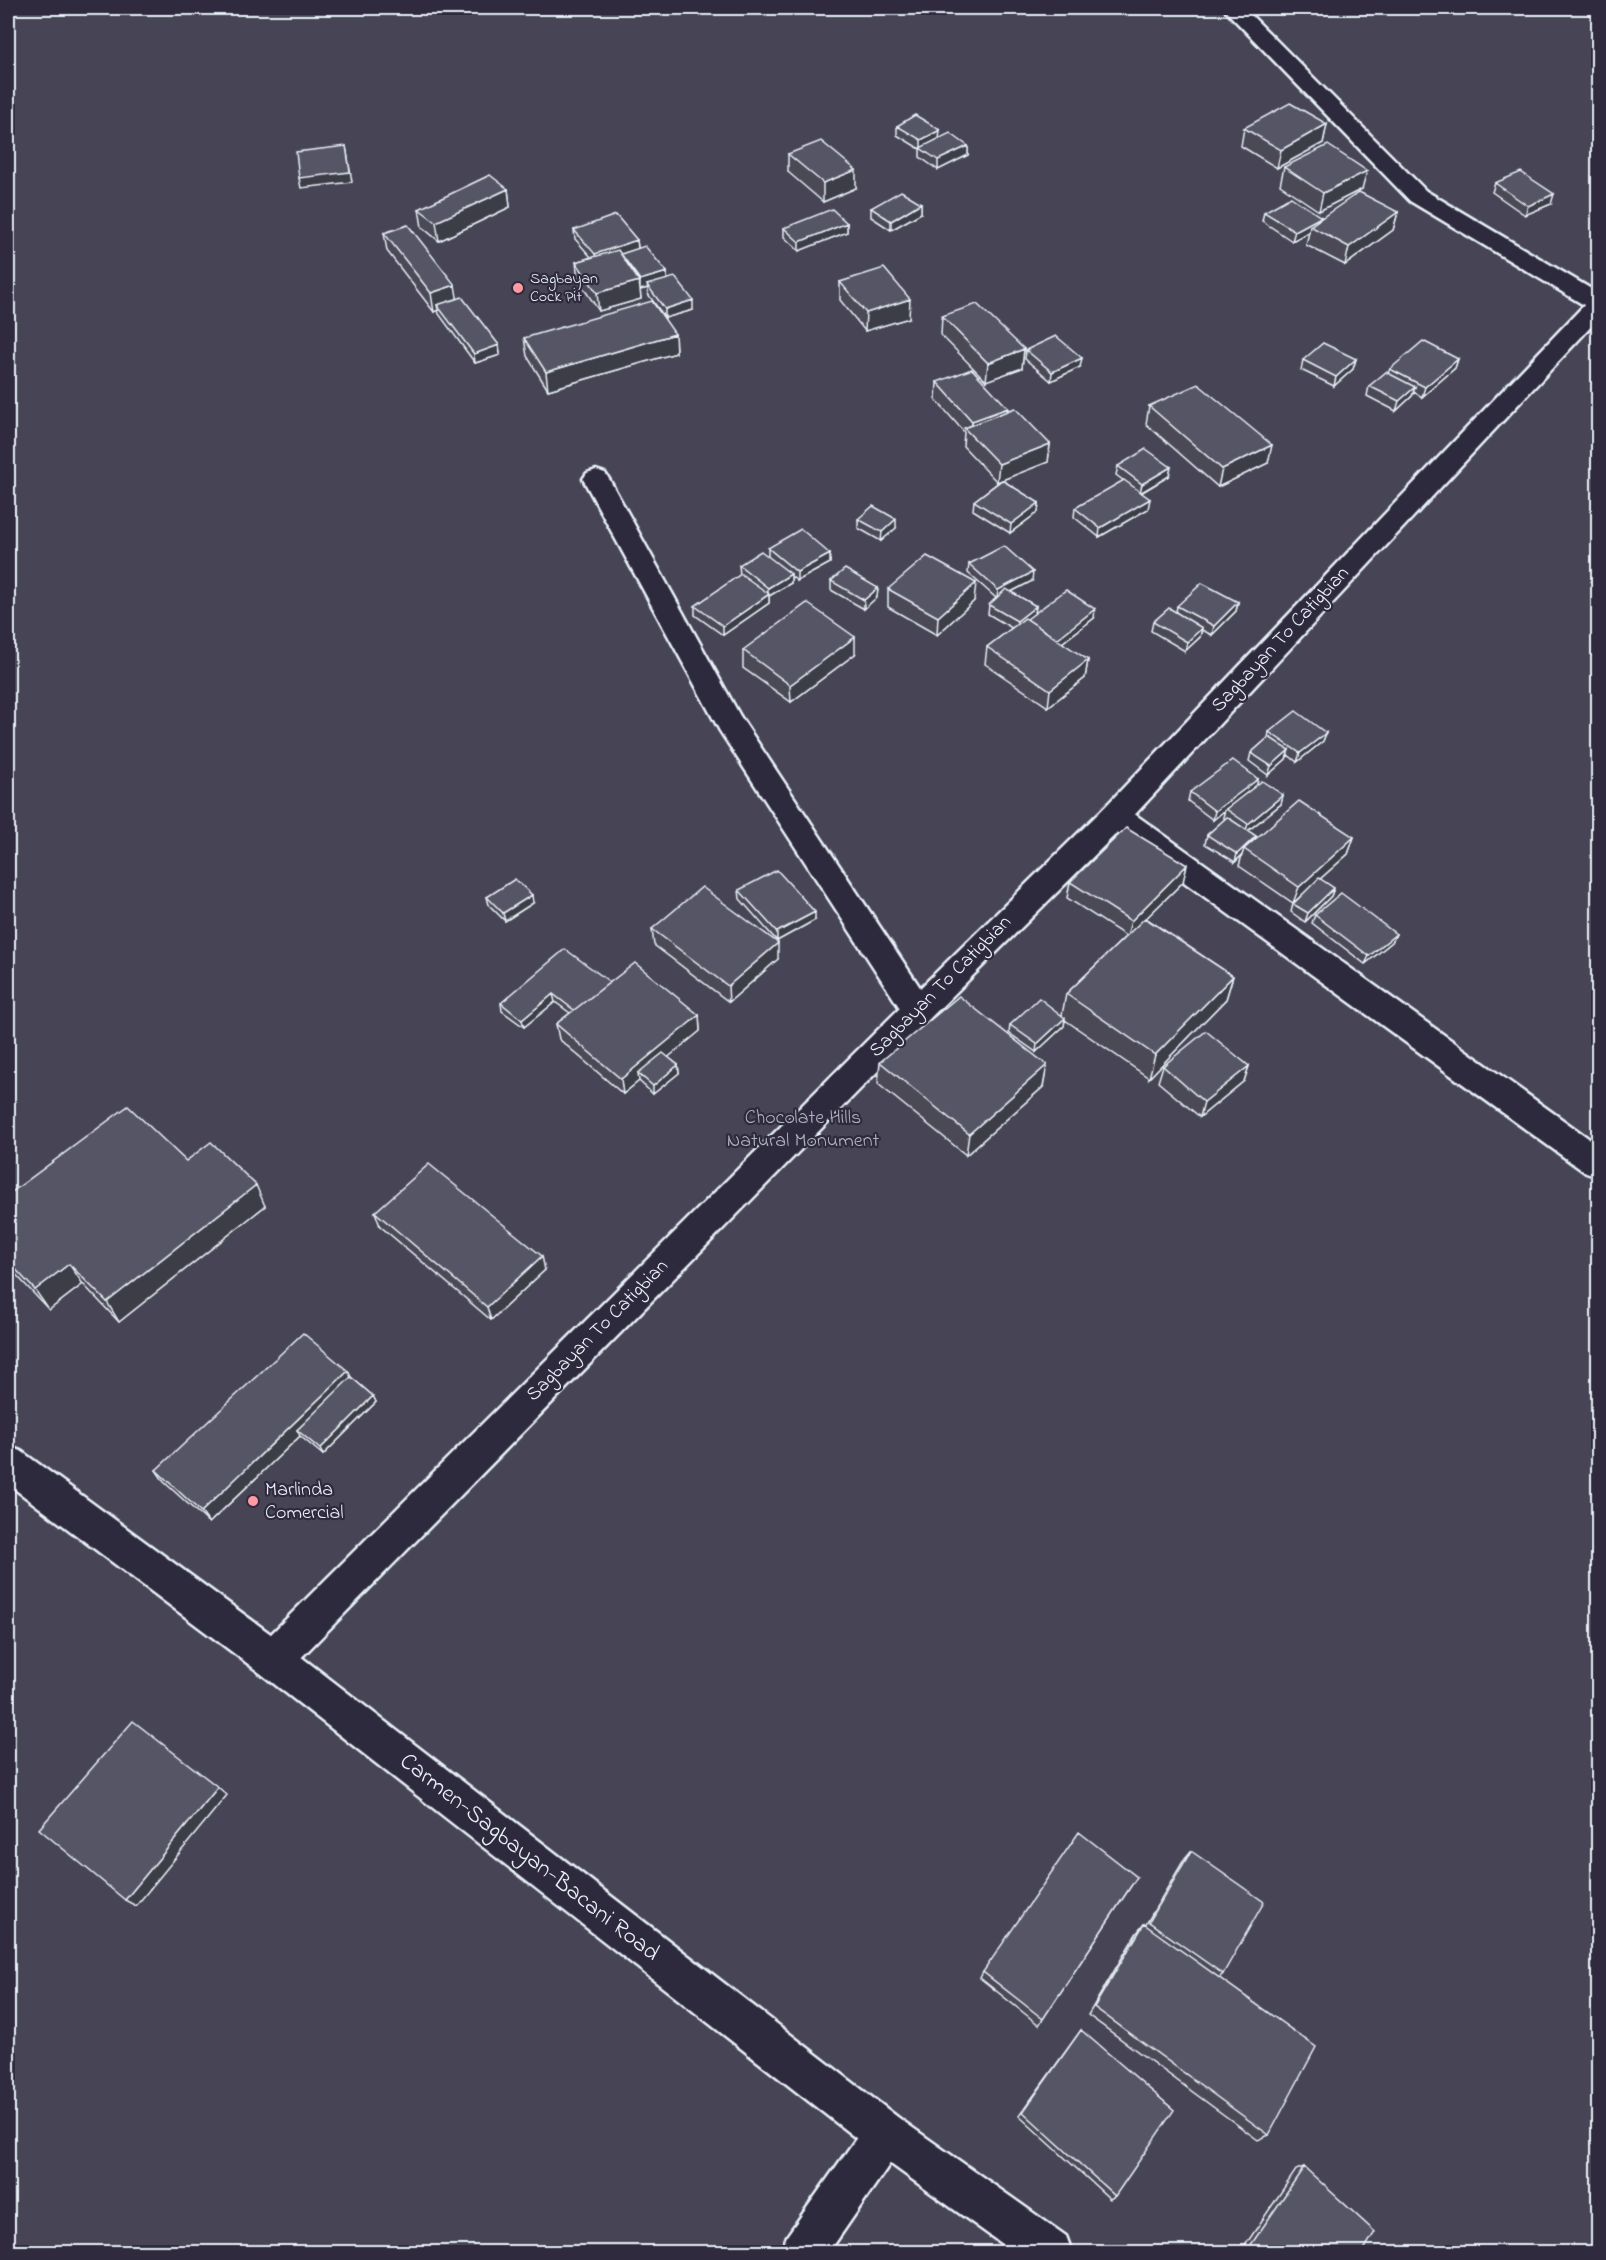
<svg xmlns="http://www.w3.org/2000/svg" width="1606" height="2260" font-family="'Indie Flower',sans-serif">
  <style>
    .green { fill: #464455; stroke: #979aa6; stroke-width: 1.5 }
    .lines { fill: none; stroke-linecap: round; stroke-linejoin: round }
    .minor-casing { stroke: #e8f1f8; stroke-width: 5 }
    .tertiary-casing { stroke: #e8f1f8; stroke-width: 5 }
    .secondary-casing { stroke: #e8f1f8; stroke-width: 5 }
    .primary-casing { stroke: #e8f1f8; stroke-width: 5 }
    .minor { fill: #2f2a3d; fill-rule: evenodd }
    .tertiary { fill: #2f2a3d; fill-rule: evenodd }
    .secondary { fill: #2f2a3d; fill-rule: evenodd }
    .primary { fill: #2f2a3d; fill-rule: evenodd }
    .wall { fill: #4b4957; stroke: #e8f1f8; stroke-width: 1.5 }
    .shaded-wall { fill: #3d3c47; stroke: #e8f1f8; stroke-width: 1.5 }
    .building { fill: #575565; stroke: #e8f1f8; stroke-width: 1.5 }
    .poi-dot { fill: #ff9aa2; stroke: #2f2a3d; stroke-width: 2 }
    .labels { text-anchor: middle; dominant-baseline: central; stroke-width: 4.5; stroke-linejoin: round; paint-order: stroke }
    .far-poi-label { font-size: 16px; fill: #e8f1f8; stroke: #2f2a3d; text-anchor: start }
    .street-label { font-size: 20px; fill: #e8f1f8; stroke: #2f2a3d }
    .park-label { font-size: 20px; fill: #afb4bf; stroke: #2f2a3d }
    .poi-label { font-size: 20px; fill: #e8f1f8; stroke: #2f2a3d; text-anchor: start }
    .near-street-label { font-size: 24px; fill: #e8f1f8; stroke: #2f2a3d }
  </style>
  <rect width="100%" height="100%" fill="#2f2a3d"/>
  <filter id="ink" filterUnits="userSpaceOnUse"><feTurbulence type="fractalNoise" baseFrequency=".0167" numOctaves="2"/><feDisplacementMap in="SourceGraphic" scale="12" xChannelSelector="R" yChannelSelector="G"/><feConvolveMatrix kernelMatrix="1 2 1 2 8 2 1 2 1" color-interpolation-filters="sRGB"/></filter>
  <g filter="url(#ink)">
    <path class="green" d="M8 8H1598V2252H8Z"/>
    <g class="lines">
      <defs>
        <path id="minor" d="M1223 8H1244L1426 191 1598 293V310L1589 308 1410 201Z
          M596 470 605 473 609 479 740 716 929 1001 934 1010 929 1019 918 1023 907 1019 720 731 583 479 587 473Z
          M1115 805 1126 808 1598 1145V1177L1586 1173 1104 824 1100 816 1104 808Z"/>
        <path id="tertiary" d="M885 2112 900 2119 907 2134 900 2149 829 2252H781L787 2236 870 2119Z"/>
        <path id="secondary" d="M1598 297V319L1126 824 929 1019 287 1672 273 1678 259 1672 254 1659 259 1646 907 1001 1104 808 1589 300Z"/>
        <path id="primary" d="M8 1446 21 1451 287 1646 900 2119 1066 2236 1072 2252H1013L870 2149 259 1672 8 1484Z"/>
      </defs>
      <use href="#minor" class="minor-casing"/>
      <use href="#tertiary" class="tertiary-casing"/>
      <use href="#secondary" class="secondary-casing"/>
      <use href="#primary" class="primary-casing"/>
      <use href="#minor" class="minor"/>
      <use href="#tertiary" class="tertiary"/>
      <use href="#secondary" class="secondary"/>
      <use href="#primary" class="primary"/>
    </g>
    <path class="wall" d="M1327 124 1323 143 1277 168 1241 146 1244 128Z
      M897 126 939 139 968 146V155L938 170 920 157V149L897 135Z
      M788 154 856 188 823 202 788 172Z
      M1284 167 1362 189 1319 211 1280 185Z
      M1495 183 1551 204 1525 215 1492 192Z
      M508 189 510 207 439 241 422 227 419 209Z
      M921 203V213L891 230 871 217V208Z
      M1264 212 1321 217V219L1398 212 1393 230 1345 265 1306 245 1309 232 1292 241 1262 221Z
      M847 223V232L799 251 784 237V228Z
      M574 230 637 240 638 248 667 272V279L693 310 665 318 648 294V288L640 290V289L641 299 599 311 578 280 576 262 591 257 575 239Z
      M384 233 457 298 499 345 500 355 475 363 439 314 438 310 434 312 387 251Z
      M840 282 909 318 865 331 840 300Z
      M942 316 1024 349 1022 368 986 381 941 335Z
      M675 334 676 353 548 390 527 356 524 338Z
      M1026 350 1080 367 1051 381 1025 359Z
      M1356 359 1353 369 1334 386 1301 370 1303 360Z
      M1458 359 1455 368 1422 397 1414 392 1412 396 1396 411 1367 396 1369 386 1388 373 1390 369Z
      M937 382 1008 408 1007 411 1050 444 1048 462 1002 480 1039 503 1038 512 1010 533 973 510 974 501 1000 481 997 482 963 446 964 432 936 400Z
      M1149 406 1268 463 1218 487 1146 424Z
      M1118 466 1169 476 1141 493 1148 509 1099 537 1074 517 1075 508 1124 481 1116 475Z
      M858 519 896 528 881 541 858 528Z
      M768 548 830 554V563L797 581 791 576V583L769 596V603L723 635 695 615V606L740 575 739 565 768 556Z
      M969 564 1032 581 1011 592 1036 606 1035 614 1094 618 1062 643 1088 660 1085 678 1048 707 985 664 987 647 1012 628 988 614 989 605 996 598 968 573Z
      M831 581 878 588 877 597 864 609 831 590Z
      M888 589 974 601 937 635 888 607Z
      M1238 602 1236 611 1212 635 1202 630 1200 637 1185 651 1151 631 1153 622 1176 612 1177 606Z
      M743 650 855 654 791 702 743 668Z
      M1269 732 1326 733 1323 741 1297 762 1288 755 1286 759 1268 775 1249 761 1251 753 1268 738Z
      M1258 779 1256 785 1283 795 1281 804 1248 831 1256 836 1255 840 1354 837 1348 854 1320 879 1334 888 1331 896 1305 922 1291 912 1293 904 1301 897 1293 903 1239 866 1242 855 1235 862 1205 844 1207 835 1225 819 1223 817 1225 810 1213 820 1188 801 1190 792Z
      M1070 882H1183L1146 918 1233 976 1226 999 1149 1078 1065 1020 1064 1026 1036 1052 1009 1033 1010 1025 1062 1015 1066 994 1126 936 1067 898Z
      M739 890 815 920 777 941 740 899Z
      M487 897 533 903 505 921 489 905Z
      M1315 915 1396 934 1392 942 1365 964 1312 923Z
      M652 929 778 959 729 1002 654 945Z
      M610 982 699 1015 700 1031 668 1057 678 1065 679 1073 653 1094 639 1081 623 1094 559 1039 556 1024 570 1013 555 1002 524 1027 502 1011 501 1003Z
      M880 1062 1043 1087 966 1155 878 1084Z
      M1163 1066H1249L1244 1081 1200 1117 1158 1082Z
      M186 1161 265 1206 119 1322 83 1284 49 1310 8 1266V1195Z
      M375 1212 545 1270 491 1320 380 1226Z
      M348 1371 351 1377 373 1396 376 1402 323 1455 300 1436 209 1523 164 1482 156 1470Z
      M1191 1851 1223 1974 1219 1978 1269 2135 1258 2140 1088 2015 1136 1934 1144 1924 1145 1926 1185 1858Z
      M1137 1877 1039 2025 980 1978 983 1972Z
      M1081 2030 1115 2196 1110 2199 1019 2116Z
      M1304 2167 1362 2253H1240L1296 2170Z
      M1448 2250 1451 2253H1437V2252Z"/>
    <path class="shaded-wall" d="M1327 124 1323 143 1277 168 1281 150Z
      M940 130 939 139 921 148V140Z
      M346 146 352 182 301 188 299 178Z
      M968 146V155L938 170V160Z
      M856 170V188L823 202V183Z
      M1367 171 1362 189 1319 211 1323 193Z
      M508 189 510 207 439 241 436 222Z
      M1554 194 1551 204 1525 215 1528 206Z
      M921 203V213L891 230V221Z
      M1398 212 1393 230 1345 265 1349 247Z
      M1321 217 1319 226H1310L1309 232 1292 241 1295 231Z
      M847 223V232L799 251V242Z
      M637 240 638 249 596 263 595 254Z
      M667 272V281L647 285 648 288 640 290V280Z
      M639 281 641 299 599 311 597 293Z
      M455 285 458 303 437 305 438 310 434 312 431 293Z
      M910 299 909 318 865 331 866 313Z
      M693 300V310L665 318V309Z
      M675 334 676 353 548 390 546 372Z
      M499 345 500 355 475 363 474 354Z
      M1024 349 1022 368 986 381 988 363Z
      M1082 358 1080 367 1051 381 1052 372Z
      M1356 359 1353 369 1334 386 1336 377Z
      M1458 359 1455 368 1422 397 1425 387Z
      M1415 387 1412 396 1396 411 1399 401Z
      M1008 408 1006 426 971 435 972 421Z
      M1050 444 1048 462 997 482 999 464Z
      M1272 445 1268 463 1218 487 1222 469Z
      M1171 467 1169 476 1140 493 1142 484Z
      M1150 499 1148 509 1099 537 1100 528Z
      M1039 503 1038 512 1010 533 1011 524Z
      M896 519V528L881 541 882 532Z
      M830 554V563L797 581V572Z
      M1033 572 1032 581 997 599 998 590Z
      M791 574V583L769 596V603L723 635V626L768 595V588Z
      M976 583 974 601 937 635 938 617Z
      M878 588 877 597 864 609V600Z
      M1238 602 1236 611 1212 635 1214 626Z
      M1036 606 1034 615 1016 630 1017 621Z
      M1095 609 1094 618 1054 649 1055 640Z
      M1202 628 1200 637 1185 651 1187 642Z
      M855 637V654L791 702 790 685Z
      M1088 660 1085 678 1048 707 1050 690Z
      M1326 733 1323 741 1297 762 1300 753Z
      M1289 750 1286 759 1268 775 1271 766Z
      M1258 779 1256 788 1226 809 1225 810 1213 820 1215 811Z
      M1283 795 1281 804 1245 833 1248 824Z
      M1256 836 1253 844 1244 849 1242 855 1235 862 1237 854Z
      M1354 837 1348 854 1293 903 1299 887Z
      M1187 865 1183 882 1127 937 1131 921Z
      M1334 888 1331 896 1305 922 1308 913Z
      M532 895 533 903 505 921 503 913Z
      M815 912V920L777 941V932Z
      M1396 934 1392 942 1365 964 1369 956Z
      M778 943V959L729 1002 728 986Z
      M1233 976 1226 999 1149 1078 1155 1055Z
      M553 994 555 1002 524 1027 522 1020Z
      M699 1015 700 1031 643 1078 638 1073 639 1081 623 1094 621 1079Z
      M1065 1018 1064 1026 1036 1052 1037 1044Z
      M678 1065 679 1073 653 1094V1086Z
      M1047 1065 1043 1087 966 1155 969 1134Z
      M1249 1066 1244 1081 1200 1117 1204 1102Z
      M256 1185 265 1206 119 1322 107 1302Z
      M542 1256 545 1270 491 1320 487 1307Z
      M69 1264 83 1284 49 1310 35 1290Z
      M348 1371 354 1384 297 1430 300 1436 209 1523 201 1512Z
      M373 1396 376 1402 323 1455 320 1449Z
      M218 1787 227 1795 136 1906 125 1900Z"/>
    <path class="building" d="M1290 103 1327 124 1281 150 1244 128Z
      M915 115 940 130 921 140 897 126Z
      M950 133 968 146 938 160 920 148Z
      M821 141 856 170 823 183 788 154Z
      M1328 145 1367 171 1323 193 1284 167Z
      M346 146 350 172 299 178 296 152Z
      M1521 172 1554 194 1528 206 1495 183Z
      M490 175 508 189 436 222 419 209Z
      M901 191 921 203 891 221 871 208Z
      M1359 192 1398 212 1349 247 1310 226Z
      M1291 197 1321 217 1295 231 1264 212Z
      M832 209 847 223 799 242 784 228Z
      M616 215 637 240 595 254 574 230Z
      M408 225 455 285 431 293 384 233Z
      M645 246 667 272 640 280 621 254Z
      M618 250 639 281 597 293 576 262Z
      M884 268 910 299 866 313 840 282Z
      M675 277 693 300 665 309 647 285Z
      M462 297 499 345 474 354 437 305Z
      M652 301 675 334 546 372 524 338Z
      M977 304 1024 349 988 363 942 316Z
      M1056 336 1082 358 1052 372 1026 350Z
      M1423 341 1458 359 1425 387 1390 369Z
      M1323 343 1356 359 1336 377 1303 360Z
      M972 369 1008 408 972 421 937 382Z
      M1386 372 1415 387 1399 401 1369 386Z
      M1198 384 1272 445 1222 469 1149 406Z
      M1015 408 1050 444 999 464 964 428Z
      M1146 449 1171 467 1142 484 1118 466Z
      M1002 480 1039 503 1011 524 974 501Z
      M1124 480 1150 499 1100 528 1075 508Z
      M873 506 896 519 882 532 858 519Z
      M801 529 830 554 797 572 768 548Z
      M1004 546 1033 572 998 590 969 564Z
      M761 551 791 574 768 588 739 565Z
      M927 556 976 583 938 617 888 589Z
      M845 569 878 588 864 600 831 581Z
      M741 574 769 594 723 626 695 606Z
      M1202 583 1238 602 1214 626 1177 606Z
      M1006 589 1036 606 1017 621 989 605Z
      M1066 590 1095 609 1057 639 1027 619Z
      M807 603 855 637 790 685 743 650Z
      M1169 608 1202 628 1187 642 1153 622Z
      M1025 618 1088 660 1050 690 987 647Z
      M1296 711 1326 733 1300 753 1269 732Z
      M1269 737 1289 750 1271 766 1251 753Z
      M1233 760 1258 779 1215 811 1190 792Z
      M1262 781 1283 795 1248 824 1226 809Z
      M1299 801 1354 837 1299 887 1244 849Z
      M1227 817 1256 836 1237 854 1207 835Z
      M1126 828 1187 865 1131 921 1070 882Z
      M777 870 815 912 777 932 739 890Z
      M1319 878 1334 888 1308 913 1293 904Z
      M515 879 532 895 503 913 487 897Z
      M702 887 778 943 728 986 652 929Z
      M1341 893 1396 934 1369 956 1315 915Z
      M1145 918 1233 976 1155 1055 1066 994Z
      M565 949 610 982 574 1010 553 994 522 1020 501 1003Z
      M635 963 699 1015 621 1079 556 1024Z
      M959 996 1047 1065 969 1134 880 1062Z
      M1039 998 1065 1018 1037 1044 1010 1025Z
      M1206 1031 1249 1066 1204 1102 1163 1066Z
      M663 1053 678 1065 653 1086 638 1073Z
      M128 1106 186 1161 211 1142 256 1185 107 1302 69 1264 35 1290 8 1261V1195Z
      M429 1164 542 1256 487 1307 375 1212Z
      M303 1333 348 1371 201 1512 156 1470Z
      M351 1377 373 1396 320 1449 297 1430Z
      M133 1721 218 1787 125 1900 39 1829Z
      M1079 1832 1137 1877 1043 2019 983 1972Z
      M1191 1851 1264 1902 1223 1974 1149 1922Z
      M1144 1924 1316 2047 1269 2135 1094 2007Z
      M1081 2030 1174 2110 1115 2196 1023 2112Z
      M1304 2167 1375 2232 1362 2253H1247L1246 2252Z"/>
  </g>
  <g class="poi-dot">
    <circle cx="518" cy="288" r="6"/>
    <circle cx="253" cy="1501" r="6"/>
  </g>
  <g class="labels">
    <g class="far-poi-label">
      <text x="530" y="279">Sagbayan<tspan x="530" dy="18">Cock Pit</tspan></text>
    </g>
    <g class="street-label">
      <text transform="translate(1281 640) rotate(-47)">Sagbayan To Catigbian</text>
      <text transform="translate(941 987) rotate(-45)">Sagbayan To Catigbian</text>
      <text transform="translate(598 1331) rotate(-45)">Sagbayan To Catigbian</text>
    </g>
    <g class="park-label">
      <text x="803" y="1118">Chocolate Hills<tspan x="803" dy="23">Natural Monument</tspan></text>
    </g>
    <g class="poi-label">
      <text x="265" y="1490">Marlinda<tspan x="265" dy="23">Comercial</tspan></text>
    </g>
    <g class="near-street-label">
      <text transform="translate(529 1858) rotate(38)">Carmen-Sagbayan-Bacani Road</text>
    </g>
  </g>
  <rect width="1606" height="2260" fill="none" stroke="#2f2a3d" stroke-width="30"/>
  <rect x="15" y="15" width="1576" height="2230" fill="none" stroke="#e8f1f8" stroke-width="2" filter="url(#ink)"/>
</svg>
